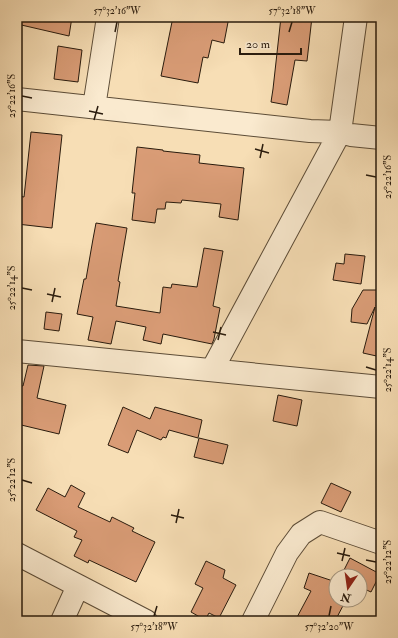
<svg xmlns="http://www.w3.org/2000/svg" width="398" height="638" font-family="'IM FELL Double Pica',serif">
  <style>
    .building { fill: #d99c76; stroke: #291b0d }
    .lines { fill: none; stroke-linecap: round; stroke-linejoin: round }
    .minor-casing { stroke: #5c4c37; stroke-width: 24 }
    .minor { stroke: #faeacf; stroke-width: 22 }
    .ticks { fill: none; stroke: #291b0d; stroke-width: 1.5 }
    .neatline { fill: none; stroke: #291b0d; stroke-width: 1.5 }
    .ticks-label { font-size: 10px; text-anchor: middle; fill: #291b0d }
  </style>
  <rect width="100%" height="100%" fill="#f7deb5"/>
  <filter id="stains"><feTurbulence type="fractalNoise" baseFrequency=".005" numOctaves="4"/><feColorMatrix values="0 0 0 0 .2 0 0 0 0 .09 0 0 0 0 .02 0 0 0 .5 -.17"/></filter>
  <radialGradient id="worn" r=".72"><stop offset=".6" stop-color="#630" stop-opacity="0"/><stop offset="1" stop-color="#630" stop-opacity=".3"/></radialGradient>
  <path class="building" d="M17 17H72L69 36 17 24Z
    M173 17H229L224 43 212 40 208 58 203 57 198 83 161 76Z
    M281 17H312L307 61 295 60 287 105 271 102 273 89Z
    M58 46 82 50 78 82 54 79Z
    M31 132 62 135 52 228 17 224 19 196 24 197Z
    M137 147 163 150V151L200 155 199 163 244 168 238 220 219 217 221 204 182 200 181 203 166 202 165 209H157L155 223 132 220 135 193H132Z
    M96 223 127 228 118 281 120 282 116 306 160 313 163 287 171 288 172 284 197 287 204 248 223 251 213 306 220 308 214 339 212 344 163 334 161 344 143 340 146 327 116 321 111 344 88 340 93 317 77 314 84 279H86L93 239Z
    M345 254 365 256 361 284 333 280 336 263 344 264Z
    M363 290H381V295L376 306 381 307V357L363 353 375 307 367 324 351 322 352 309Z
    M46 312 62 314 59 331 44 329Z
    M28 365 44 366 37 398 66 405 59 434 17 424V385L23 386Z
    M278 395 302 400 297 426 273 421Z
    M123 407 150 419 155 407 202 420 198 438 169 430 166 438 163 437 161 440 137 430 128 453 108 445Z
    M199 438 228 445 223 464 194 457Z
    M331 483 351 492 341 512 321 503Z
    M71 485 85 493 78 507 110 522 112 517 134 528 132 531 155 542 136 582 89 560 88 563 74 556 82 540 74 537 77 531 36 510 48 488 65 497Z
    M350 558 380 574 371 592 360 587V576H341Z
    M206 561 225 570 223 578 236 585 219 618 209 613 205 620 191 612 203 588 195 584Z
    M309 573 336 582V600H346L335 621H295L311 591 304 588Z"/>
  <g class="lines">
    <defs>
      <path id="minor" d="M17 99 310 131 340 132 351 135 381 138
        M94 107 108 17
        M17 351 381 387
        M212 370 340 132 356 17
        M17 554 146 621
        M62 621 78 586
        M253 621 287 553 301 534 320 522 381 543"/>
    </defs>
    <use href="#minor" class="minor-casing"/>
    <use href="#minor" class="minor"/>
  </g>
  <path class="ticks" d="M115 32 117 22M289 32 292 22M22 96 32 98M89 111 103 114M94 120 98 106M255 149 269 153M260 158 263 144M366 175 376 177M22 288 32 290M47 294 61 297M52 302 55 288M213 332 226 335M218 340 221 327M366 367 376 370M22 480 32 483M171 515 184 518M176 523 179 509M337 553 350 556M366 560 376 562M342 561 345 548M154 616 157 606M329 616 331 606"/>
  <rect width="398" height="638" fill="none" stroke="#f7deb5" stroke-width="44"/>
  <g transform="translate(348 588) rotate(193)"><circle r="19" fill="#faeacf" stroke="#a69781"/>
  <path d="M0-3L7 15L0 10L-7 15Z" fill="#8f2418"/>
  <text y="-6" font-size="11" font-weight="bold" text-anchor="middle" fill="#291b0d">N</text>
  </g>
  <path d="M240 48v6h61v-6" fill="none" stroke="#291b0d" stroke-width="2"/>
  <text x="246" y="48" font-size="12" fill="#291b0d" stroke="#faeacf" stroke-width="3" paint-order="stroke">20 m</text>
  <rect x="22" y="22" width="354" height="594" class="neatline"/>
  <g class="ticks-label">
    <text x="117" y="14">57°32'16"W</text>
    <text x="292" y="14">57°32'18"W</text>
    <text transform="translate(11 96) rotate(-90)" y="4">25°22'16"S</text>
    <text transform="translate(387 177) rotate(-90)" y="4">25°22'16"S</text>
    <text transform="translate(11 288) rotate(-90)" y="4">25°22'14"S</text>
    <text transform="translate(387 370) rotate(-90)" y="4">25°22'14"S</text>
    <text transform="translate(11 480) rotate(-90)" y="4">25°22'12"S</text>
    <text transform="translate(387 562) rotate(-90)" y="4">25°22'12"S</text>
    <text x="154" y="630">57°32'18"W</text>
    <text x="329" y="630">57°32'20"W</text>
  </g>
  <rect width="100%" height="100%" filter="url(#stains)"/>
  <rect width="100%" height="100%" fill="url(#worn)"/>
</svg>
